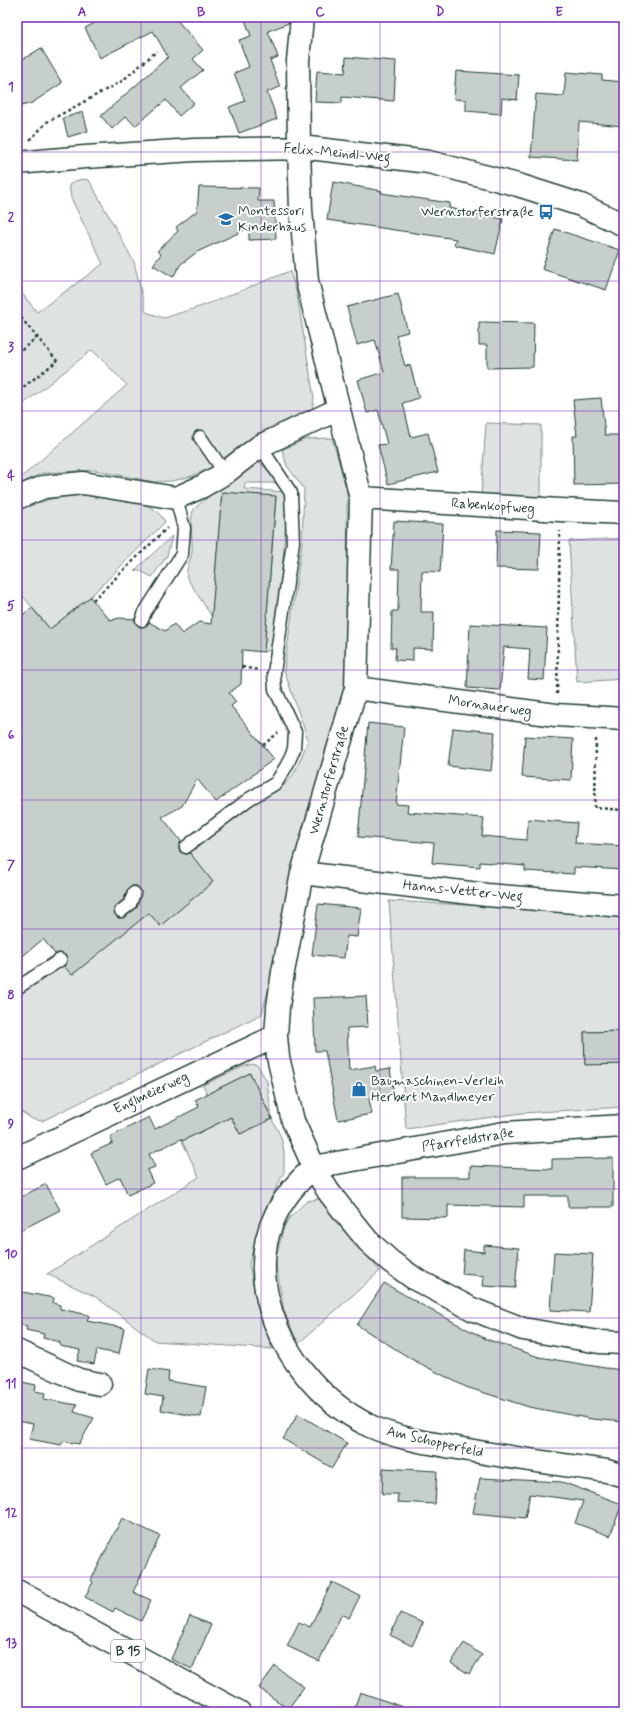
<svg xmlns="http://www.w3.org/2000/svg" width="641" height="1729" font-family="Mynerve,sans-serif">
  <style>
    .green { fill: #dee3e2; stroke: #7e908b }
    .building { fill: #c7cfcc; stroke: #1f3d34; fill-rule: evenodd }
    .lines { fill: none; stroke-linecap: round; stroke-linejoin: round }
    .service-casing { stroke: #1f3d34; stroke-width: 15 }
    .minor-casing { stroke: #1f3d34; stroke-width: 25 }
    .primary-casing { stroke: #1f3d34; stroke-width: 25 }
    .path { stroke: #1f3d34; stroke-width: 2.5; stroke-dasharray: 3 3; stroke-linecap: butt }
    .service { stroke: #fff; stroke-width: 12 }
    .minor { stroke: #fff; stroke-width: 22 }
    .primary { stroke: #fff; stroke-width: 22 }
    .grid { fill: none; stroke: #7b2cbf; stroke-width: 1; stroke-opacity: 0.55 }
    .labels { text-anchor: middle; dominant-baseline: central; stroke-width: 4; stroke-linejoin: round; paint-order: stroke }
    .shield { fill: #fff; stroke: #627771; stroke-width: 1 }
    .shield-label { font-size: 13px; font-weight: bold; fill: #1f3d34 }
    .street-label { font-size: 14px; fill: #1f3d34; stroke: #fff }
    .poi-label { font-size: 14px; fill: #1f3d34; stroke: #fff; text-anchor: start }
    .neatline { fill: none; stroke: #7b2cbf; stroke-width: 1.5 }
    .grid-label { font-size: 13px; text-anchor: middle; font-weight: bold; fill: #7b2cbf }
  </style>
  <rect width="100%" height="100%" fill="#fff"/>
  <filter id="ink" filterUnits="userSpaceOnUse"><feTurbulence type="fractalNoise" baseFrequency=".025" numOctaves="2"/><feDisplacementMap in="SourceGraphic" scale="8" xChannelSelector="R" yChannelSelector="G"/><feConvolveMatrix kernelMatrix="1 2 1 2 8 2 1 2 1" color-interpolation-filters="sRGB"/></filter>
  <g filter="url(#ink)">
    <path class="green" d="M82 179 89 180 134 262 146 312 164 318 205 305 290 271 297 295 314 398 312 410 290 421 258 433 212 467 192 476 172 481 154 482 94 470 43 473 17 485V481L127 385 92 350 17 409V287L37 312 103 264 71 198 69 185 75 181Z
      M486 423 541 425V497L481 496Z
      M332 438 347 490 348 676 262 1014 42 1121 32 1119 17 1109V997L135 909 145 887 258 800C294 784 294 775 308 740L284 670 302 542 304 489 287 466 282 450 306 439Z
      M258 461 273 474 279 483H245L244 489 285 492 287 507 276 648 264 652 276 497 222 492 212 617 187 578C185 568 191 561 192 551 193 538 189 524 193 511 195 504 248 469 258 461Z
      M97 493C118 498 155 500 165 522L90 597 50 629 17 589V509L54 498Z
      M172 536 167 556 152 577 139 570 134 571Z
      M624 538V679L577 682 569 541Z
      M389 901 624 913V1031L584 1032 585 1064H624V1107L522 1113 406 1129Z
      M253 1064 258 1066 267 1081 272 1119 281 1137 284 1151V1172L262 1217 249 1264 255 1294 272 1349 155 1341 96 1297 47 1274 199 1177 182 1141 231 1117 240 1134 272 1119 250 1073 207 1094 203 1085 242 1067Z
      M319 1199 331 1208 359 1247 380 1271 298 1344 284 1311 275 1259 284 1227 289 1218 307 1201Z"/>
    <path class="building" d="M106 17H180L176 19 203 50 193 59 203 70 181 88 194 103 179 116 166 100 135 126 126 116 112 129 101 116 168 57 153 31 100 58 85 28Z
      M244 17H289V23L268 31 278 57 270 60 280 87 267 92 277 119 239 133 229 107 245 101 234 73 249 67 239 40 251 36Z
      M41 48 62 83 32 103 17 107V63Z
      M346 57 396 61 394 101 342 97V103L315 102 317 71 345 73Z
      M456 71 519 75 517 100 502 98 501 114 466 111V100L454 99Z
      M566 72 602 75V80L624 82V126L579 122 577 160 531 157 536 94 564 96Z
      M83 112 88 131 68 137 63 118Z
      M333 182 382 191 381 193 450 203 449 208 503 219 495 254 454 245 456 239 327 220Z
      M199 187 259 188 258 201H274L276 239 249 240V228L197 252 181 264 173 277 153 265 161 254 157 251 178 231 176 227 197 211Z
      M555 229 620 250 606 290 542 269Z
      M398 294 408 332 396 335 405 366 410 365 419 398 403 403 411 437 428 433 438 472 388 484 378 445 387 444 378 410 367 413 358 380 384 372 375 340 357 345 347 307Z
      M479 322 534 323 533 367 487 368V345H479Z
      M601 398 605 435H624V484L574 485 573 436H577L573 400Z
      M222 492 276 496 264 652 242 650 241 684 229 693 236 702 231 706 274 759 216 802 197 779 182 806 162 817 181 841 179 848 180 852 187 854 190 853 213 882 160 926 149 913 72 975 64 966 67 960 66 956 60 953 55 954 43 939 17 961V619L32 608 50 629 90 597 110 620 120 618 135 619 136 624 140 627 146 626 149 622 165 631 174 624 182 634 199 622 211 624ZM132 886H137L141 891 137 907 125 917 118 918 114 912V908L124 899 127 890Z
      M394 521 443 524 440 572 422 571 421 612H434L433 649 413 648V661L395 660 396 648H391L392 611H398L399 569H391Z
      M497 530 541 532 539 569 496 568Z
      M470 624 547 628 544 680 528 679 530 649 504 647 500 690 467 688Z
      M368 723 404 727 396 804 408 805 407 812 484 818 482 836 527 840 528 819 577 823 575 843 624 846V870L574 867V874L525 871V866L480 862V867L432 863 434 843 358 837Z
      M453 728 495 732 491 771 448 766Z
      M525 736 573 739 571 780 522 777Z
      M318 904 361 908 357 937 347 936 344 958 312 955Z
      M366 996 368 1027 347 1028 349 1070 375 1066 376 1071 390 1069 394 1095 369 1099 372 1114 338 1120 325 1051H315L313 998Z
      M624 1031V1064L585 1065 584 1032Z
      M250 1073 272 1119 240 1134 231 1117 182 1141 181 1139 149 1154 155 1167 147 1170 153 1183 128 1195 120 1177 106 1184 91 1153 113 1143 110 1137 149 1117 155 1129 199 1107 195 1100Z
      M613 1158V1207H568V1196H524V1207L448 1205V1218L402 1217V1177H470V1166L552 1169V1159Z
      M46 1184 60 1210 17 1232V1199Z
      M484 1245 519 1248 515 1288 483 1286 484 1276 462 1274 464 1250 484 1252Z
      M554 1252 593 1254 589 1312 550 1310Z
      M384 1283 429 1309 486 1339 539 1357 605 1368 624 1370V1422L592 1419 529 1407 466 1387 413 1360 357 1325Z
      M17 1291 54 1298 53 1303 60 1305V1309L89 1315 87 1321 124 1328 119 1354 97 1350 94 1364 77 1361 80 1350 60 1346V1342L43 1338 44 1334 26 1330 27 1326 17 1324Z
      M149 1369 169 1372 168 1381 206 1387 201 1417 161 1410 163 1397 145 1394Z
      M17 1381 36 1385 35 1391 45 1393 44 1399 77 1405 74 1412 94 1418 79 1444 64 1441 61 1445 29 1439 33 1424 17 1421Z
      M298 1414 347 1443 332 1468 283 1439Z
      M383 1468 437 1471 435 1504 397 1502 398 1494H382Z
      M480 1478 562 1482 622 1504 610 1536 575 1523 583 1501 530 1494 525 1518 473 1513Z
      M122 1518 160 1536 133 1592 151 1600 141 1621 115 1608 113 1612 85 1597 93 1582 91 1580Z
      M332 1582 360 1596 349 1618 342 1614 319 1661 287 1646 299 1622 310 1627Z
      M400 1613 423 1623 412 1646 390 1635Z
      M190 1616 211 1625 192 1669 171 1659Z
      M464 1643 482 1655 469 1674 451 1663Z
      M275 1666 304 1687 288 1709 259 1688Z
      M360 1692 411 1710 410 1712H353Z"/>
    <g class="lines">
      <defs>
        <path id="service" d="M200 437 225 473
          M142 620 145 612 182 554 184 528 176 498
          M186 847 249 799 276 783 287 765 294 749 295 732 275 689 274 673 293 542 291 493 260 446
          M121 911 130 904 134 893
          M17 988 60 960"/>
        <path id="minor" d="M302 17 298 61 299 148 301 209 307 281 361 498 356 688 302 873 283 972 278 1007 276 1036 278 1057 293 1121 314 1167 328 1191 345 1213 368 1241 390 1261 415 1279 472 1309 523 1329 599 1342 624 1343
          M17 163 85 157 194 150 309 148 429 162 518 185 581 205 624 225
          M17 498 44 487 83 483 176 498 201 487 225 473 260 446 339 409
          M361 498 560 510 624 513
          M356 688 556 715 624 719
          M302 873 487 895 624 906
          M17 1158 276 1036
          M314 1167C276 1200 257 1239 266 1290 276 1348 317 1400 370 1426 396 1438 424 1442 452 1447 503 1457 555 1464 607 1471L624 1476
          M314 1167 504 1133 624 1126
          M17 1351 79 1380 100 1384"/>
        <path id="primary" d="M17 1591 239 1712"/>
      </defs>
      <use href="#service" class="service-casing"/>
      <use href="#minor" class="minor-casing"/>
      <use href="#primary" class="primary-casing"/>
      <path class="path" d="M30 140 47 122 122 81 157 51
        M17 313 57 361 17 392
        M17 354 37 337
        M93 600 167 528
        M242 667 258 670
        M557 694 560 531
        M596 739 595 808 624 810
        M263 745 278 733"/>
      <use href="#service" class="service"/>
      <use href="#minor" class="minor"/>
      <use href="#primary" class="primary"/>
    </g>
  </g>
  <path class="grid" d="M141 17V1712M261 17V1712M380 17V1712M500 17V1712M17 152H624M17 281H624M17 411H624M17 540H624M17 670H624M17 800H624M17 929H624M17 1059H624M17 1189H624M17 1318H624M17 1448H624M17 1577H624"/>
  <defs>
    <symbol id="bus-bare" viewBox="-9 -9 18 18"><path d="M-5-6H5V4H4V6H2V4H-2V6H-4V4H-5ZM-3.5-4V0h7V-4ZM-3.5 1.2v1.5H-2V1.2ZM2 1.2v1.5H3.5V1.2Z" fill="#1f6fb2" stroke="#fff" stroke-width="2.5" paint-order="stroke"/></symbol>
    <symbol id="school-bare" viewBox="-9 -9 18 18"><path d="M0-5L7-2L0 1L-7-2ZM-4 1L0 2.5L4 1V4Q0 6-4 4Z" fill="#1f6fb2" stroke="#fff" stroke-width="2.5" paint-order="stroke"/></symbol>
    <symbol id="shop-bare" viewBox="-9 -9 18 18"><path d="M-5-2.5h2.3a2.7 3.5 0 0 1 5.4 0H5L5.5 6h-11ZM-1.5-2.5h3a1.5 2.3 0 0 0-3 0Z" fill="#1f6fb2" stroke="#fff" stroke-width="2.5" paint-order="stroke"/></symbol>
  </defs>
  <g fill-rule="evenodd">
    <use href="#bus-bare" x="535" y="201" width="22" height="22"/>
    <use href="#school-bare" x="215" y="208" width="22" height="22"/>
    <use href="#shop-bare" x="348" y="1078" width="22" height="22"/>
  </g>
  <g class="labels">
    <rect class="shield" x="111" y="1640" width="34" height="22" rx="3"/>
    <g class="shield-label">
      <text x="128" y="1651">B 15</text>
    </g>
    <g class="street-label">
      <text transform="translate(337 153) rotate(5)">Felix-Meindl-Weg</text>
      <text transform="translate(493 506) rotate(4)">Rabenkopfweg</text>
      <text transform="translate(490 706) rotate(8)">Mornauerweg</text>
      <text transform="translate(329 780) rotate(-74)">Wernstorferstraße</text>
      <text transform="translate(463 891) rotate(6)">Hanns-Vetter-Weg</text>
      <text transform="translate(151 1093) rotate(-25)">Englmeierweg</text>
      <text transform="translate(468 1140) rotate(-9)">Pfarrfeldstraße</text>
      <text transform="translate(435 1442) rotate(13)">Am Schopperfeld</text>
    </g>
    <g class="poi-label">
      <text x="238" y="211">Montessori<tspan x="238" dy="16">Kinderhaus</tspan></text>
      <text x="534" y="212" text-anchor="end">Wernstorferstraße</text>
      <text x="371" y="1081">Baumaschinen-Verleih<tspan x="371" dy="16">Herbert Mandlmeyer</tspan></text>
    </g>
  </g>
  <rect width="641" height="1729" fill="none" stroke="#fff" stroke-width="44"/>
  <rect x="22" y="22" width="597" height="1685" class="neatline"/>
  <g class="grid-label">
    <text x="82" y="16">A</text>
    <text x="201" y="16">B</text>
    <text x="320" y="16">C</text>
    <text x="440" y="16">D</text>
    <text x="559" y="16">E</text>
    <text x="11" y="91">1</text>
    <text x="11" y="221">2</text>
    <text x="11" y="351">3</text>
    <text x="11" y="480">4</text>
    <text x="11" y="610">5</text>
    <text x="11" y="739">6</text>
    <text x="11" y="869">7</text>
    <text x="11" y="999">8</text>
    <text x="11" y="1128">9</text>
    <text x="11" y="1258">10</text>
    <text x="11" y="1388">11</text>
    <text x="11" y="1517">12</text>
    <text x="11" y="1647">13</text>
  </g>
</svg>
